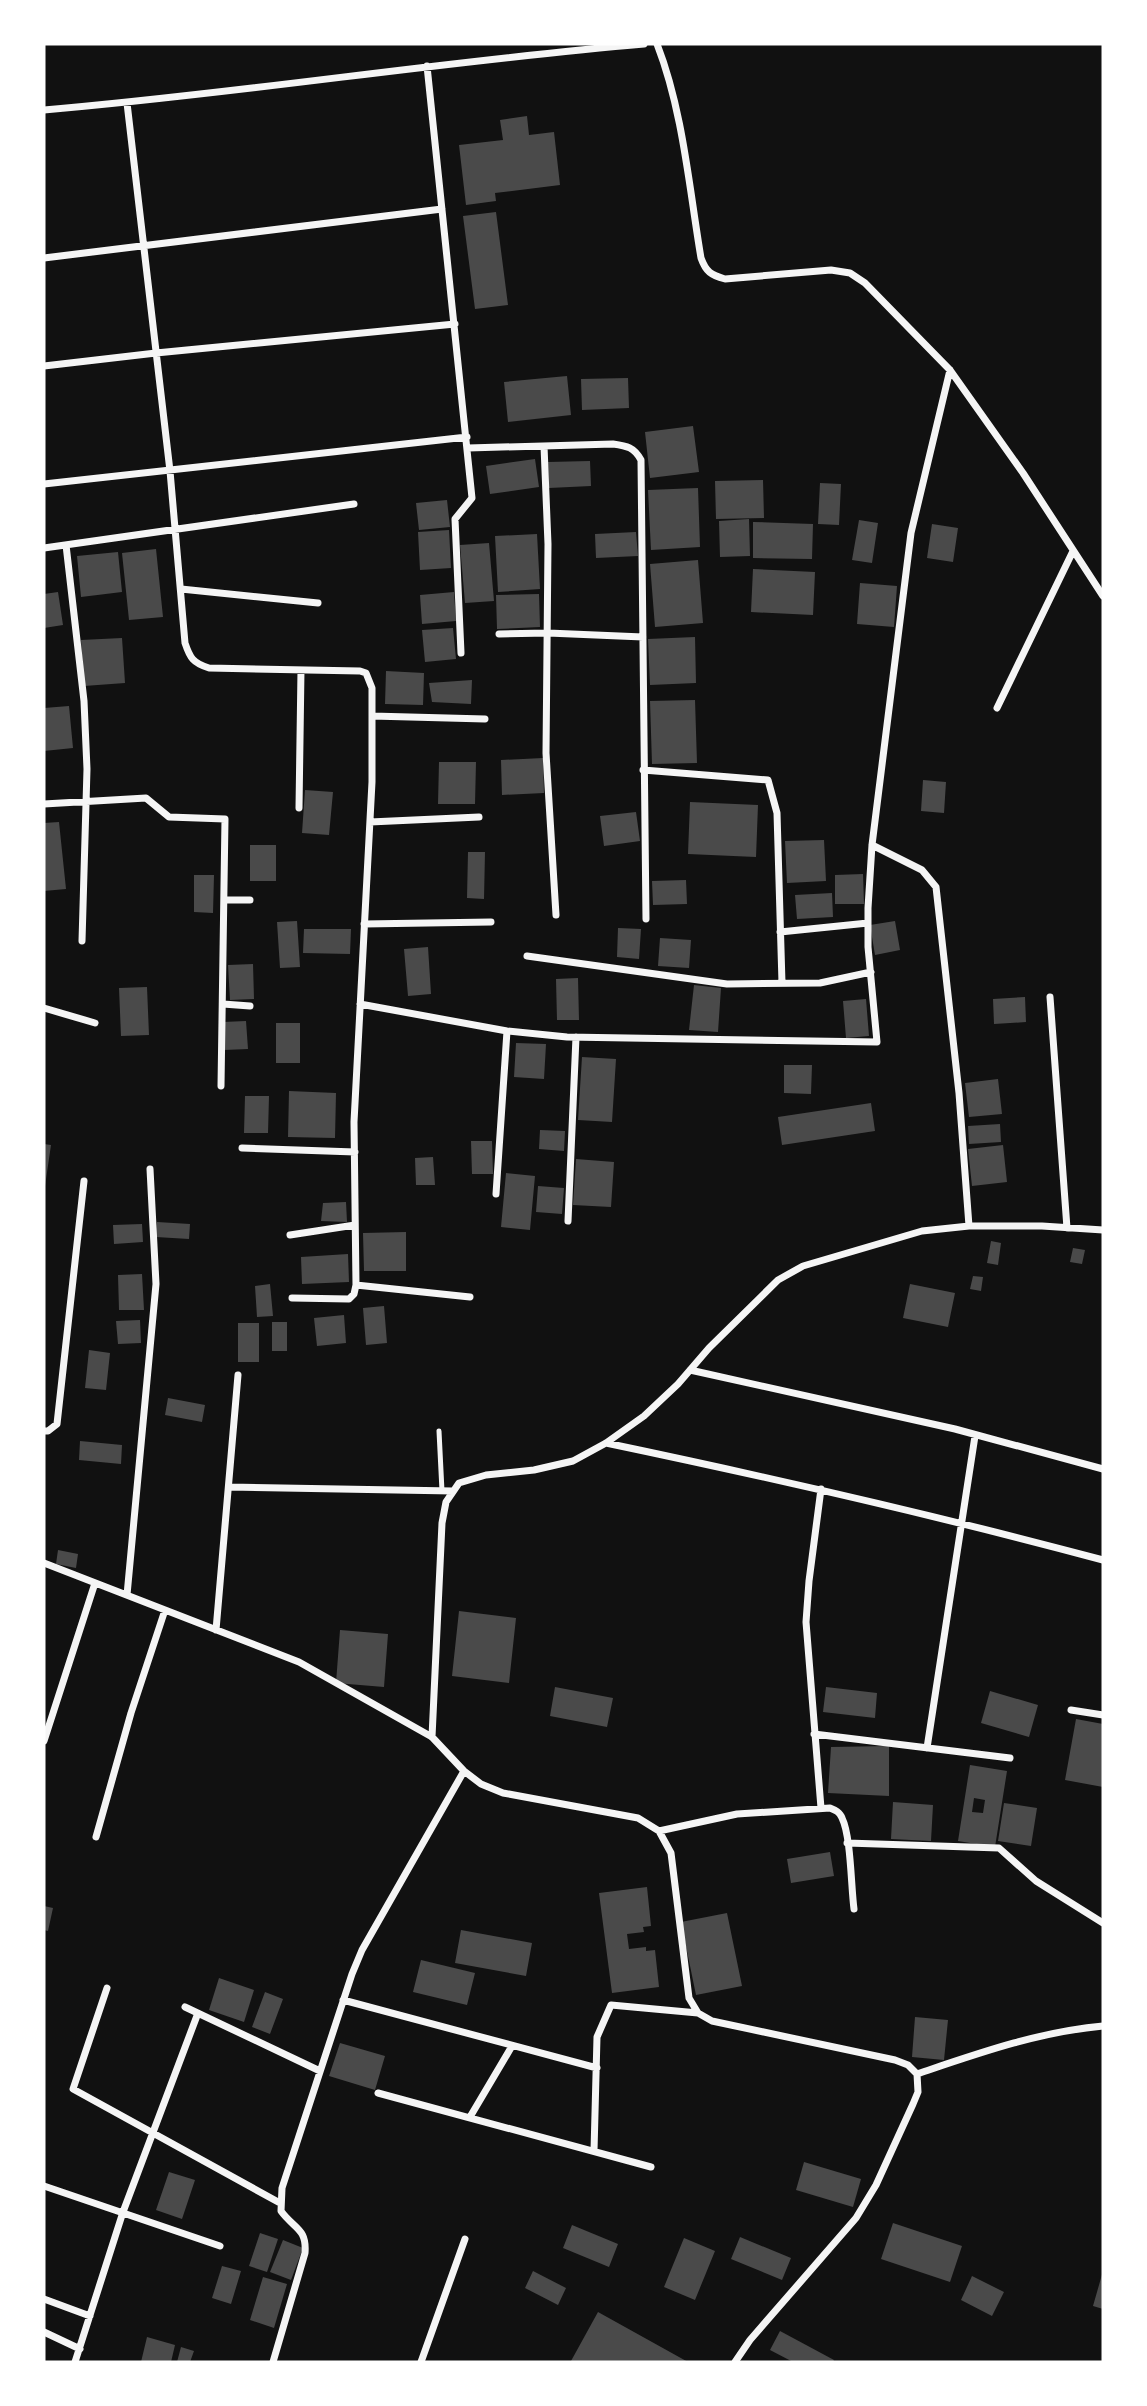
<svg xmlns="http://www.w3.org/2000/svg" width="1147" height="2406" font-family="Lato,sans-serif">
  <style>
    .building { fill: #4a4a4a; fill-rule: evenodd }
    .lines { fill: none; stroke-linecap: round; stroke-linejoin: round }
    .service { stroke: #f5f5f5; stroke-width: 5 }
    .minor { stroke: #f5f5f5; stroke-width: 7 }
  </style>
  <rect width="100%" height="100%" fill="#111"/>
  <path class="building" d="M527 116 529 135 554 132 560 185 495 193 496 201 466 205 459 145 503 140 500 120Z
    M496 212 508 305 475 309 463 216Z
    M567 376 571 415 508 422 504 382Z
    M628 378 629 408 582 410 581 379Z
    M693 426 699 472 650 478 645 432Z
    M535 459 539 487 490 494 486 466Z
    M590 461 591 486 549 488 548 462Z
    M763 480 764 518 716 519 715 481Z
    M820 483 841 484 839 525 818 524Z
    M698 488 700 547 651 550 648 490Z
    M447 500 450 527 419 530 416 503Z
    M749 519 750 556 720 557 719 521Z
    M859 520 878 523 872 563 852 560Z
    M753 522 813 524 812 559 753 558Z
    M932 524 958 528 953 562 927 558Z
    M449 530 451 568 420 570 418 532Z
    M636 532 638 556 596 558 595 534Z
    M537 534 540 589 498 592 495 536Z
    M489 543 494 601 465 603 460 545Z
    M156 549 163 617 129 620 122 553Z
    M118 552 122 592 81 597 77 556Z
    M698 560 703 623 655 627 650 564Z
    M753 569 815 572 813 615 751 612Z
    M860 583 897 586 894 627 857 624Z
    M58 592 63 625 44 628V594Z
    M454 592 456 621 422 624 420 595Z
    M539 594 540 627 497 629 496 595Z
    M453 628 456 659 425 662 422 630Z
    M695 637 696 683 650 685 648 639Z
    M122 638 125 683 84 686 81 640Z
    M386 671 424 673 423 705 385 704Z
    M472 680 471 704 432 702 429 683Z
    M695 700 697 763 652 764 650 701Z
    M69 706 73 748 44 751V708Z
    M543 758 544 793 502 795 501 760Z
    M439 762H476L475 804H438Z
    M923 780 946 782 944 813 921 811Z
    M305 790 333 792 329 835 302 833Z
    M690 802 758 805 756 857 688 854Z
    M636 812 640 841 604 846 600 816Z
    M59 822 66 889 44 891V823Z
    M824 840 826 881 787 883 785 841Z
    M250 845H276V881H250Z
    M468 852H485L484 899 467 898Z
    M863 874 864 904H835V875Z
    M194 875H214L213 913 194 912Z
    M686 880 687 904 653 905 652 881Z
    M832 893 833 917 797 919 795 895Z
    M297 921 300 967 280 968 277 922Z
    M895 921 900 950 875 955 870 925Z
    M618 928 641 929 639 959 617 957Z
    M304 929H351L350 954 303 953Z
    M660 938 691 940 689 968 658 966Z
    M428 947 431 994 408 996 404 949Z
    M253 964 254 999 230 1000 228 965Z
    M578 978 579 1020H557L556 979Z
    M694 985 721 988 718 1032 689 1030Z
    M147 987 149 1035 121 1036 119 988Z
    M1025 997 1026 1022 994 1024 993 999Z
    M866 999 869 1036 846 1038 843 1001Z
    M246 1021 248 1049 224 1050 223 1022Z
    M276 1023H300V1063H276Z
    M516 1043 546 1044 544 1079 514 1077Z
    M582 1057 616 1059 612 1122 578 1120Z
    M784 1065H812L811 1094 784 1093Z
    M998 1079 1002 1114 969 1117 965 1083Z
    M289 1091 336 1093 335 1138 288 1137Z
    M245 1096H269L268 1133H244Z
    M871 1103 875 1131 782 1145 778 1117Z
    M1000 1124 1001 1142 969 1144 968 1126Z
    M540 1130 565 1131 564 1151 539 1149Z
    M471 1141H492L493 1174H472Z
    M44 1144 51 1145 45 1186H44Z
    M1003 1145 1007 1182 972 1186 968 1149Z
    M433 1157 435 1185H416L415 1158Z
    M576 1159 614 1162 611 1207 573 1205Z
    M506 1173 535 1176 530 1230 501 1227Z
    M538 1186 564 1188 562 1214 536 1212Z
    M346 1202 347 1222 321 1221 323 1203Z
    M157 1222 190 1224 189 1239 156 1237Z
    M142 1224 143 1242 114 1244 113 1225Z
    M406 1232V1271H364L363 1233Z
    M991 1241 1001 1243 998 1265 987 1263Z
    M1073 1248 1085 1250 1082 1264 1070 1262Z
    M348 1254 349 1282 302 1284 301 1257Z
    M142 1274 144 1310H119L118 1275Z
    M973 1276 983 1277 981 1291 970 1289Z
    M270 1284 273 1316 257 1317 255 1286Z
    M910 1284 955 1293 948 1327 903 1318Z
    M384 1306 387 1343 366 1345 363 1308Z
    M344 1315 346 1343 317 1346 314 1318Z
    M140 1320 141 1343 118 1344 116 1321Z
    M272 1322H287V1351H272Z
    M238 1323H259V1362H238Z
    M89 1350 110 1353 106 1390 85 1388Z
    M168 1398 205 1405 202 1422 165 1415Z
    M80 1441 122 1445 121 1464 79 1460Z
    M58 1550 78 1554 76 1568 56 1564Z
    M459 1611 516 1618 509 1683 452 1676Z
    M340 1630 388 1634 384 1687 336 1683Z
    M555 1687 613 1698 607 1727 550 1716Z
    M826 1687 877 1693 875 1718 823 1712Z
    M990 1691 1038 1705 1029 1737 981 1723Z
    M1076 1719 1103 1724V1787L1065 1780Z
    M889 1746V1796L828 1793 831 1747Z
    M970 1765 1007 1771 995 1847 958 1841ZM974 1798 985 1800 983 1813 972 1812Z
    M893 1802 933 1805 931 1841 891 1839Z
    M1004 1803 1037 1808 1031 1846 998 1841Z
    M830 1852 834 1876 791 1883 787 1859Z
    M647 1887 651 1926 643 1927 644 1932 627 1934 629 1949 646 1947V1951L655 1950 659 1987 612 1993 599 1893Z
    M44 1906 53 1908 48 1931 44 1930Z
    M727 1913 742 1986 696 1995 681 1922Z
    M461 1930 532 1943 526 1976 455 1963Z
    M421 1960 475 1973 467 2005 413 1992Z
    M219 1978 254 1990 244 2022 209 2010Z
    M265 1992 283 1999 270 2034 252 2027Z
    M915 2017 948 2020 944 2060 912 2057Z
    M340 2043 385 2056 375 2090 329 2076Z
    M804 2162 861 2179 853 2207 796 2190Z
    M169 2172 195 2180 182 2219 156 2210Z
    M893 2223 962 2246 950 2282 881 2259Z
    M572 2225 618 2244 609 2267 563 2248Z
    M260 2233 278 2239 267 2272 249 2266Z
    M740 2237 791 2258 782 2280 731 2259Z
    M684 2238 715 2251 695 2300 664 2287Z
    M283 2240 303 2248 291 2280 270 2272Z
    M222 2266 241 2271 231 2304 212 2298Z
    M533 2271 566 2288 558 2305 525 2288Z
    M1103 2271V2309L1093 2306Z
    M972 2276 1004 2292 992 2316 961 2300Z
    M263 2277 287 2284 274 2328 250 2320Z
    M598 2312 688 2362H574L571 2361Z
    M780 2331 834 2360 833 2362H793L770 2350Z
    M147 2337 175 2345 171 2362H141Z
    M181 2347 194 2351 190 2362H177Z"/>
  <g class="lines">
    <path class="service" d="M439 1431 442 1491"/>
    <path class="minor" d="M657 44C683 111 689 187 701 258 706 272 711 275 725 279L831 270 850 273 865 283 950 370 1023 473 1103 596
      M427 66 472 498 455 519 461 653
      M127 103 170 471 185 643C190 658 193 663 209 668L360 671 366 673 372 688V782L354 1122 356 1285 354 1294 349 1299 292 1298
      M44 110C244 93 443 61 644 44
      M44 258 442 209
      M44 366 156 353 455 324
      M544 446 548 544 546 753 556 915
      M468 448 613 444C627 446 634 447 641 460L646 919
      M44 484 467 437
      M66 545 84 701 87 769 82 941
      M44 548 354 504
      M181 589 318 603
      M499 634 548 633 643 637
      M997 708 1073 551
      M372 716 485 719
      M643 770 768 780 777 813 782 983
      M44 804 146 798 169 817 225 819 221 1086
      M299 808 301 670
      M370 822 479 817
      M872 845 922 870 936 887 959 1093 969 1226
      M224 900H250
      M364 924 491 922
      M780 932 868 923
      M527 956 727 984 820 983 871 972
      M1050 997 1067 1228
      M223 1004 250 1006
      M360 1004 507 1031 567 1037 877 1042 868 947V908L872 845 911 533 950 370
      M44 1008 95 1023
      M242 1148 355 1152
      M496 1194 507 1031
      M568 1221 576 1037
      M290 1235 355 1225
      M356 1285 470 1297
      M690 1370 955 1429 1103 1469
      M44 1431H48L57 1424 84 1181
      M606 1443C773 1478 939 1516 1103 1560
      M229 1487 453 1491
      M44 1563 299 1662 432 1737 464 1771 481 1784 503 1793 638 1818 659 1831 671 1853 689 1998 698 2013 712 2021 895 2060 908 2065 917 2074 918 2092 913 2104 876 2185 856 2218 750 2340 735 2362
      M127 1595 156 1284 150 1169
      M216 1630 238 1375
      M1071 1710 1103 1715
      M814 1734 1010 1758
      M432 1737 442 1523 446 1502 459 1483 486 1475 534 1470 573 1461 606 1443 644 1416 678 1384 709 1348 778 1280 803 1266 922 1231 969 1226H1042L1103 1230
      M44 1741 95 1583
      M927 1748 975 1436
      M821 1808 806 1622 809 1581 821 1489
      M659 1831 737 1814 830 1808C835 1810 840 1812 842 1818 851 1836 851 1887 854 1909
      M96 1837 131 1713 165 1610
      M847 1843 999 1848 1036 1881 1103 1923
      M107 1988 73 2089 280 2203
      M343 2000 597 2068
      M185 2007 320 2071
      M917 2074C979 2053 1038 2032 1103 2026
      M378 2093 651 2167
      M470 2117 512 2046
      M594 2151 597 2037 611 2005 698 2013
      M44 2186 220 2246
      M44 2299 90 2316
      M44 2332 80 2349
      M75 2362 123 2212 198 2013
      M273 2362 305 2253C307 2228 294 2229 281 2211L282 2188 352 1974 362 1950 464 1771
      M421 2362 465 2239"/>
  </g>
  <rect width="1147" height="2406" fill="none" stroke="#ffffff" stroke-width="91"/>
</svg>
